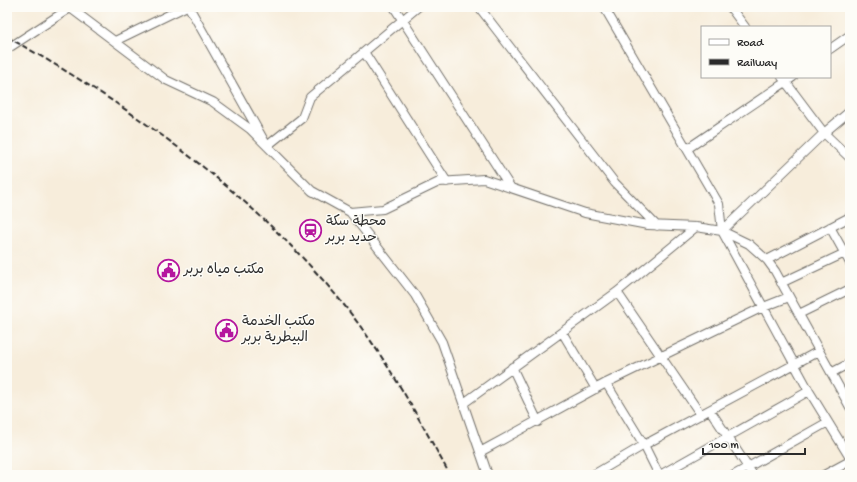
<svg xmlns="http://www.w3.org/2000/svg" width="857" height="482" font-family="'Gochi Hand','Playpen Sans Arabic',sans-serif">
  <style>
    .lines { fill: none; stroke-linecap: round; stroke-linejoin: round }
    .minor-casing { stroke: #726f69; stroke-width: 10 }
    .minor { stroke: #fff; stroke-width: 8 }
    .rail { stroke: #2b2b2b; stroke-width: 2; stroke-dasharray: 6 3; stroke-linecap: butt }
    .labels { text-anchor: middle; dominant-baseline: central; stroke-width: 3; stroke-linejoin: round; paint-order: stroke }
    .poi-label { font-size: 14px; fill: #2b2b2b; stroke: #fdfcf7; text-anchor: start }
  </style>
  <rect width="100%" height="100%" fill="#fdfcf7"/>
  <filter id="ink" filterUnits="userSpaceOnUse"><feTurbulence type="fractalNoise" baseFrequency=".025" numOctaves="2"/><feDisplacementMap in="SourceGraphic" scale="8" xChannelSelector="R" yChannelSelector="G"/><feConvolveMatrix kernelMatrix="1 2 1 2 8 2 1 2 1" color-interpolation-filters="sRGB"/></filter>
  <filter id="wash" filterUnits="userSpaceOnUse"><feTurbulence type="fractalNoise" baseFrequency=".012" numOctaves="4" result="noise"/><feDisplacementMap in="SourceGraphic" scale="16" xChannelSelector="R" yChannelSelector="G"/><feGaussianBlur stdDeviation="0.9" result="paint"/><feColorMatrix in="noise" values="0 0 0 0 0 0 0 0 0 0 0 0 0 0 0 0 0 1.4 0 .05"/><feComposite in="paint" operator="in"/></filter>
  <g filter="url(#wash)">
    <rect width="100%" height="100%" fill="#f7eddb"/>
  </g>
  <g filter="url(#ink)">
    <g class="lines">
      <defs>
        <path id="minor" d="M69 7 166 80 213 102 250 129 312 191 350 212 383 209 439 182 484 179 585 213 648 225 696 227 722 231 749 244 767 260 775 271 850 407
          M189 7 267 146 302 118 310 97 418 7
          M394 7 511 188
          M479 7 615 183 657 226
          M604 7 719 204 722 231 809 391 850 458
          M730 7 745 27
          M115 41 185 7
          M7 49 70 8
          M830 49 850 35
          M364 52 447 182
          M782 77 824 133 850 158
          M687 149 793 77
          M350 212 415 295 442 342 488 475
          M830 227 850 263
          M722 231 824 133 850 111
          M767 260 850 217
          M781 283 845 253
          M617 292 701 415
          M799 314 850 289
          M562 332 596 389
          M512 367 538 422
          M831 373 850 363
          M606 383 644 445 659 475
          M464 403 617 292 696 227
          M710 410 753 475
          M480 452 606 383 761 308 789 297
          M593 475 644 445 819 351
          M660 475 809 391
          M734 475 828 422
          M824 475 850 461"/>
      </defs>
      <use href="#minor" class="minor-casing"/>
      <use href="#minor" class="minor"/>
      <path class="rail" d="M7 37C129 104 256 196 344 305 386 357 418 417 450 475"/>
    </g>
  </g>
  <defs>
    <symbol id="station-ring" viewBox="-11 -11 22 22"><circle r="9.5" fill="#fdfcf7" stroke="#b5179e" stroke-width="1.5"/><path d="M-3-6H3Q5-6 5-4V2Q5 4 3 4L4.5 6H3L1.5 4h-3L-3 6H-4.5L-3 4Q-5 4-5 2V-4Q-5-6-3-6ZM-3.5-4v3h7v-3ZM-3.5 1v1.5H-2V1ZM2 1v1.5H3.5V1Z" fill="#b5179e"/></symbol>
    <symbol id="civic-ring" viewBox="-11 -11 22 22"><circle r="9.5" fill="#fdfcf7" stroke="#b5179e" stroke-width="1.5"/><path d="M-.6-6.5H3V-4.5H.6V-3L4-1V1h2V6H-6V1h2V-1L-.6-3ZM-1.2 2.5V6h2.4V2.5Z" fill="#b5179e"/></symbol>
  </defs>
  <g fill-rule="evenodd">
    <use href="#station-ring" x="298" y="218" width="25" height="25"/>
    <use href="#civic-ring" x="156" y="258" width="25" height="25"/>
    <use href="#civic-ring" x="214" y="318" width="25" height="25"/>
  </g>
  <g class="labels">
    <g class="poi-label">
      <text x="326" y="222">محطة سكة<tspan x="326" dy="16">حديد بربر</tspan></text>
      <text x="184" y="270">مكتب مياه بربر</text>
      <text x="242" y="322">مكتب الخدمة<tspan x="242" dy="16">البيطرية بربر</tspan></text>
    </g>
  </g>
  <rect width="857" height="482" fill="none" stroke="#fdfcf7" stroke-width="24"/>
  <rect x="701" y="26" width="130" height="52" fill="#fdfcf7" stroke="#a9a8a5"/>
  <rect x="709" y="39" width="20" height="6" fill="#ffffff" stroke="#a9a8a5"/>
  <text x="737" y="46" font-size="12" fill="#2b2b2b">Road</text>
  <rect x="709" y="59" width="20" height="6" fill="#2b2b2b" stroke="#a9a8a5"/>
  <text x="737" y="66" font-size="12" fill="#2b2b2b">Railway</text>
  <path d="M703 448v6h102v-6" fill="none" stroke="#2b2b2b" stroke-width="2"/>
  <text x="709" y="448" font-size="12" fill="#2b2b2b" stroke="#fdfcf7" stroke-width="3" paint-order="stroke">100 m</text>
</svg>
